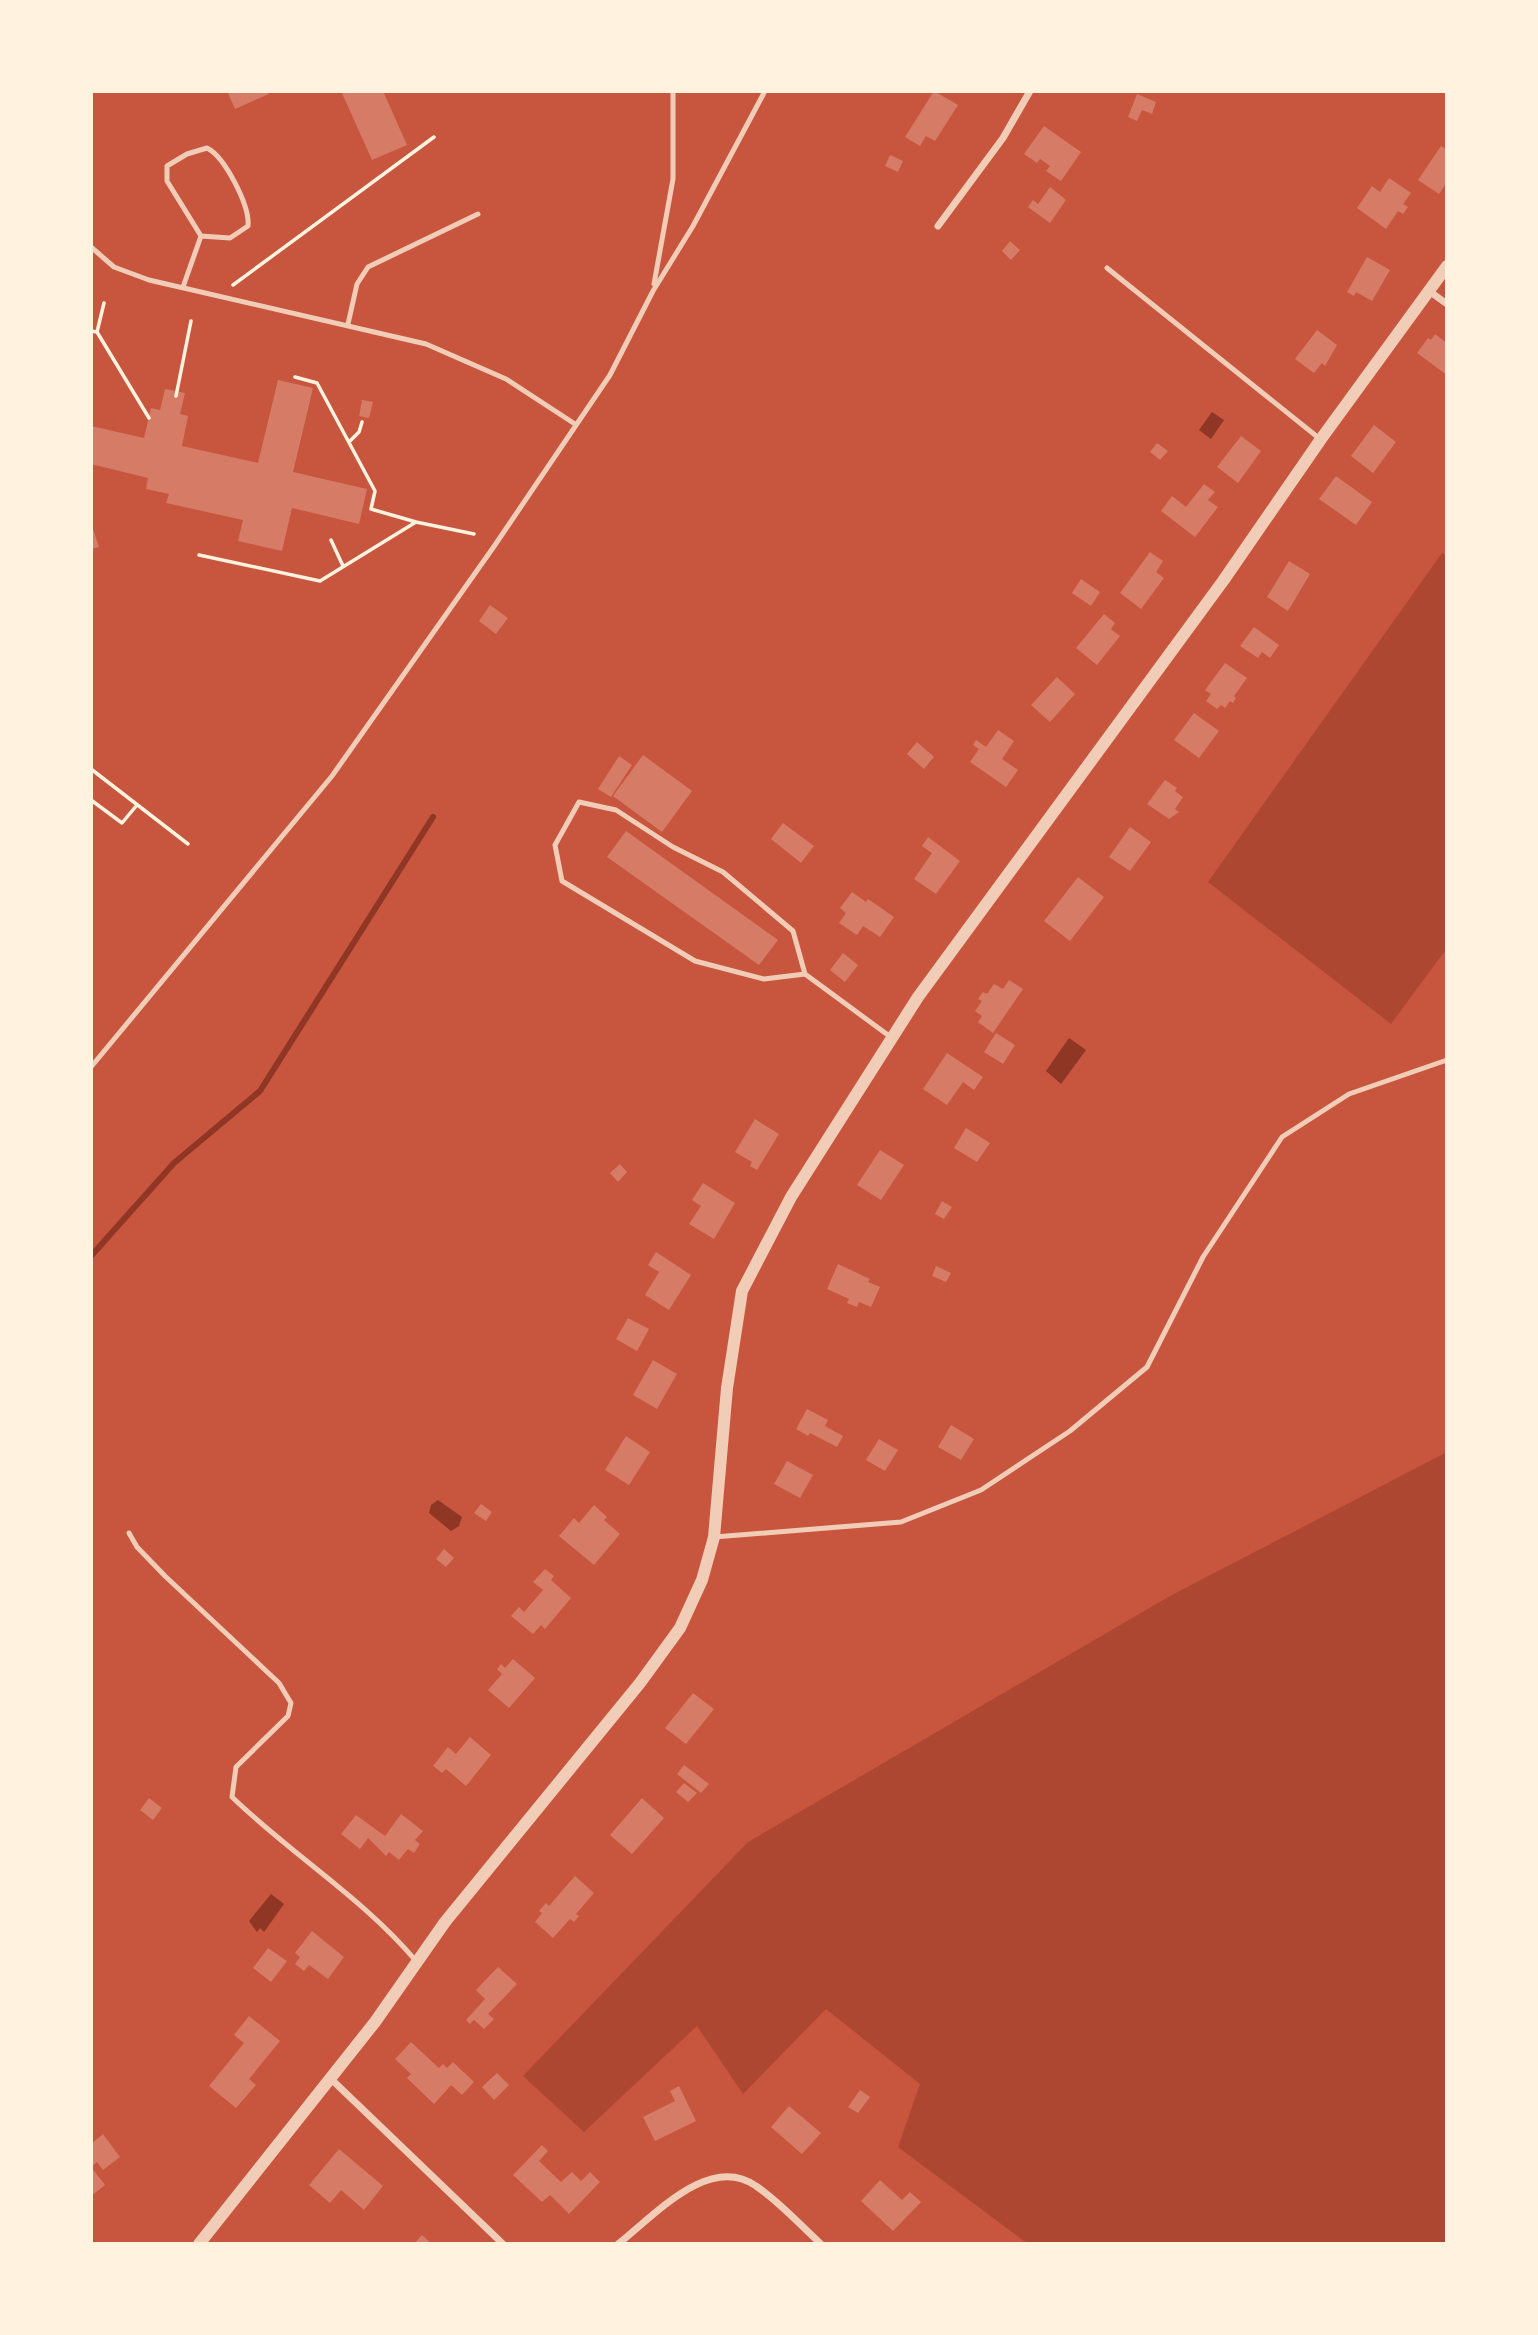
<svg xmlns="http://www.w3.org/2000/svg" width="1538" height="2335" font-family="Karla,sans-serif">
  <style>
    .green { fill: #ae4732 }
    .water { fill: #8f3625 }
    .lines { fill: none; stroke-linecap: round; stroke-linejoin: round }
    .stream { stroke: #8f3625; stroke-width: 6 }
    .building { fill: #d67c66 }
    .path { stroke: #fff3e0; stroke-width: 3.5 }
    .service { stroke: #f1ccb7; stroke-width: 5 }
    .minor { stroke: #f1ccb7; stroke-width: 7 }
    .tertiary { stroke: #f1ccb7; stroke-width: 12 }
  </style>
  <rect width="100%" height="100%" fill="#c8553d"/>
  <path class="green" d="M1442 553 1447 556V948L1391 1024 1208 882Z
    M1447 1452V2244H1028L898 2147 920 2084 826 2009 743 2094 697 2026 584 2132 523 2076 748 1842 1170 1596Z"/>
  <path class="water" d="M1212 412 1224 420 1211 439 1199 430Z
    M1069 1038 1086 1050 1061 1084 1046 1071Z
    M438 1500 462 1517 459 1526 451 1531 429 1513 431 1505Z
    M271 1894 284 1904 264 1932 260 1928 257 1932 249 1921Z"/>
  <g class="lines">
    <path class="stream" d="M91 1256 174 1163 260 1091 433 817"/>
  </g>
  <path class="building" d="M227 91H268L269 94 235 109Z
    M341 91H383L407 145 372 160Z
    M934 91 958 105 935 141 926 136 920 146 905 137Z
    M1137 94 1156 102 1152 114 1142 110 1137 121 1128 117Z
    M1044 126 1081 152 1061 181 1046 171 1050 166 1040 159 1037 163 1024 154Z
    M1441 146 1447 150V182L1439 194 1418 180Z
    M890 155 903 161 898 172 885 166Z
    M1389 178 1411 193 1403 204 1408 207 1403 214 1398 211 1386 229 1357 208 1372 186 1380 192Z
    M1050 187 1066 200 1050 223 1028 207 1033 200 1038 204Z
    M1010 241 1020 250 1011 260 1002 251Z
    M1367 257 1390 270 1372 301 1356 292 1354 296 1347 292Z
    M1317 330 1337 345 1325 366 1322 363 1314 373 1295 359Z
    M1435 334 1447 343V375L1417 353 1428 338 1431 340Z
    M278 380 313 388 293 472 367 489 359 524 292 508 282 551 238 541 243 520 166 503 169 494 146 489 148 478 91 464V426L144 438 151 408 160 410 165 389 185 393 180 414 188 416 182 446 258 463Z
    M362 400 373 402 369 418 359 416Z
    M1374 425 1396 442 1373 473 1351 456Z
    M1241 436 1261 451 1238 483 1217 467Z
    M1157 443 1168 451 1160 460 1150 452Z
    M1336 476 1372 502 1356 525 1319 499Z
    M1204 484 1215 492 1208 500 1218 507 1195 537 1161 511 1172 496 1186 507Z
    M91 523 99 547 91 549Z
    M1150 552 1163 561 1156 572 1164 578 1141 609 1120 593Z
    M1289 561 1310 574 1288 611 1267 597Z
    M1081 579 1100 592 1091 606 1072 593Z
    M490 605 508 618 496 634 479 621Z
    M1104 614 1115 623 1111 629 1120 636 1097 665 1076 648Z
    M1254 627 1279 645 1270 658 1262 652 1258 658 1240 646Z
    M1225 663 1247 678 1234 696 1236 698 1233 703 1230 701 1225 708 1221 705 1217 709 1206 701 1211 694 1205 690Z
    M1057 677 1075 694 1050 722 1031 705Z
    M1194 713 1219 731 1199 758 1174 740Z
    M998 730 1014 741 1002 759 1018 770 1006 787 970 762 979 749 973 745 976 740 986 747Z
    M917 742 934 757 924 769 907 754Z
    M643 755 692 791 662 832 613 796Z
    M619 756 632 765 611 797 598 789Z
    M1165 780 1177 788 1175 791 1183 797 1175 809 1179 812 1169 819 1147 804Z
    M783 823 814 846 801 863 771 839Z
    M1130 827 1151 842 1130 871 1109 857Z
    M626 831 778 940 759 965 607 857Z
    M928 837 960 861 936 894 914 879 932 853 922 846Z
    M1078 877 1104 897 1070 941 1044 921Z
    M852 892 866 902 868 899 894 917 880 937 863 926 857 935 839 923 846 913 840 908Z
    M843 953 858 965 845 982 830 970Z
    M1009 980 1023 989 993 1033 978 1022 982 1016 975 1011 982 1001 978 999 983 992 987 994 994 984 1003 989Z
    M996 1033 1015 1045 1003 1064 984 1052Z
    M947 1053 983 1077 974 1090 963 1082 947 1105 923 1089Z
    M755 1119 779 1134 757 1170 750 1166 752 1162 735 1152Z
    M966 1128 990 1143 977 1162 954 1148Z
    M880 1150 904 1165 881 1200 857 1185Z
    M620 1164 627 1172 618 1182 610 1173Z
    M703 1183 735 1203 714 1239 689 1224 701 1206 692 1200Z
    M942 1201 952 1207 944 1219 935 1214Z
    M656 1252 691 1275 669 1310 645 1295 659 1272 648 1265Z
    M838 1264 870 1279 868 1282 880 1287 871 1307 859 1302 857 1307 847 1303 849 1299 827 1289Z
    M936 1266 951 1273 946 1282 932 1276Z
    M628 1318 649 1329 637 1351 616 1339Z
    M653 1360 677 1374 657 1409 633 1395Z
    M807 1409 828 1420 825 1426 843 1436 837 1447 810 1433 808 1436 796 1429Z
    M951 1425 974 1439 961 1460 938 1447Z
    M626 1436 650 1452 629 1485 605 1470Z
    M879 1439 898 1450 885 1471 866 1460Z
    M787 1461 813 1475 800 1498 774 1484Z
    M481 1504 492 1512 486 1521 474 1513Z
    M594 1505 607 1517 604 1520 620 1534 594 1565 559 1536 574 1518 579 1523Z
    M444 1549 454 1558 446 1567 436 1559Z
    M545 1569 554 1576 551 1580 571 1598 545 1629 541 1625 533 1634 511 1616 519 1607 524 1612 543 1590 533 1582Z
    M513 1659 535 1678 509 1708 488 1690 502 1674 497 1669 501 1664 505 1668Z
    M693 1693 714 1709 686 1744 665 1728Z
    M470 1737 491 1755 466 1786 446 1769 442 1773 433 1766 448 1747 456 1754Z
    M684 1765 709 1784 701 1793 677 1774Z
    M684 1783 697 1793 688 1802 676 1792Z
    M149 1798 162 1808 153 1820 140 1810Z
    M642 1798 664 1818 632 1854 610 1835Z
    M401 1814 423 1831 415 1840 420 1844 414 1853 408 1849 399 1860 389 1852 386 1856 368 1838 360 1849 341 1834 356 1815 385 1836Z
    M575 1876 594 1893 576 1914 579 1916 574 1922 570 1919 553 1938 535 1922 542 1913 539 1911 546 1903 549 1906Z
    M312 1931 344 1957 328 1979 309 1965 304 1971 295 1964 300 1957 295 1953Z
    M268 1948 287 1961 271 1982 253 1968Z
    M498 1967 517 1984 488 2014 494 2019 484 2029 474 2020 470 2024 466 2020 485 1999 476 1990Z
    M249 2016 280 2041 249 2079 256 2085 236 2108 209 2086 244 2043 234 2035Z
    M411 2042 439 2068 443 2064 447 2068 453 2062 474 2082 462 2095 451 2085 434 2104 407 2078 411 2074 395 2059Z
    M497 2073 509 2085 494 2100 482 2087Z
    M679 2086 696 2121 655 2141 643 2117 675 2101 670 2091Z
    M860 2090 870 2097 858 2113 848 2107Z
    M789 2106 821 2133 802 2154 771 2127Z
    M103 2134 120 2157 103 2170 97 2162 91 2167 105 2185 91 2196V2144Z
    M542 2145 548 2151 539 2161 561 2182 572 2172 581 2181 590 2172 600 2182 569 2214 550 2195 542 2202 513 2175Z
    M339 2149 383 2186 364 2210 341 2190 330 2203 309 2185Z
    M880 2180 902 2200 910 2192 921 2202 893 2231 861 2201Z
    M422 2235 432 2244H414Z"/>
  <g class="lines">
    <path class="path" d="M233 285 434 137
      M91 331 97 332 149 418
      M97 332 104 303
      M295 377 317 383 375 491 371 509 416 522
      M176 396 191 321
      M349 442 359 432 362 422
      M331 540 343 566
      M199 555 320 581 416 522 474 534
      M91 769 188 844
      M91 800 122 823 137 805"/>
    <path class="service" d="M91 247 114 267 149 280 426 344 506 379 575 424
      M1107 268 1320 439
      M654 284 673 179V91
      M183 287 201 236 167 181V166L187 154 207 148C225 157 250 206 248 226L230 238 201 236
      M348 324 357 284 368 267 478 214
      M805 974 793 931 723 872 673 847 616 810 579 802 555 845 562 881 695 961 764 979 805 974 892 1038
      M91 1067 332 776 495 545 610 375 653 291 693 226 765 91
      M129 1533 137 1547 165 1576 279 1683 291 1703 288 1716 236 1767 232 1797C291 1854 363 1898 416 1961
      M714 1537 901 1522 981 1490 1070 1431 1147 1367 1203 1257 1282 1137 1349 1094 1447 1060"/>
    <path class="minor" d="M938 226 1003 138 1030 91
      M1429 291 1447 304
      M330 2078 503 2244
      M618 2244C654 2216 709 2153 756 2186 780 2202 800 2225 821 2244"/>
    <path class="tertiary" d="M199 2244 375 2022 445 1922 640 1683 680 1628 702 1580 714 1537 727 1388 742 1291 791 1197 918 997 1223 581 1321 439 1447 266"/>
  </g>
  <rect width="1538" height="2335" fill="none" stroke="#fff3e0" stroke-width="186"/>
</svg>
